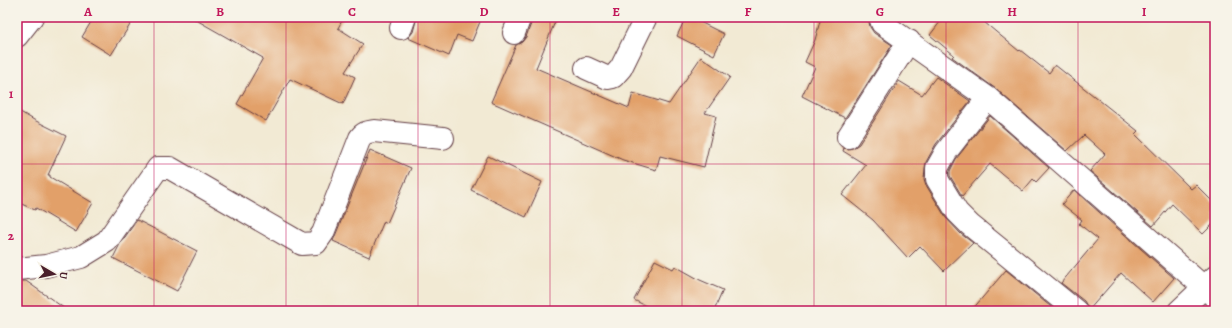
<svg xmlns="http://www.w3.org/2000/svg" width="1232" height="328" font-family="Alegreya,serif">
  <style>
    .building { fill: #e2a069 }
    .lines { fill: none; stroke-linecap: round; stroke-linejoin: round }
    .minor-casing { stroke: #633d44; stroke-width: 24 }
    .minor { stroke: #fff; stroke-width: 22 }
    .grid { fill: none; stroke: #c2185b; stroke-width: 1; stroke-opacity: 0.55 }
    .neatline { fill: none; stroke: #c2185b; stroke-width: 1.5 }
    .grid-label { font-size: 13px; text-anchor: middle; font-weight: bold; fill: #c2185b }
  </style>
  <rect width="100%" height="100%" fill="#f7f3e8"/>
  <filter id="ink" filterUnits="userSpaceOnUse"><feTurbulence type="fractalNoise" baseFrequency=".025" numOctaves="2"/><feDisplacementMap in="SourceGraphic" scale="8" xChannelSelector="R" yChannelSelector="G"/><feConvolveMatrix kernelMatrix="1 2 1 2 8 2 1 2 1" color-interpolation-filters="sRGB"/></filter>
  <filter id="wash" filterUnits="userSpaceOnUse"><feTurbulence type="fractalNoise" baseFrequency=".012" numOctaves="4" result="noise"/><feDisplacementMap in="SourceGraphic" scale="16" xChannelSelector="R" yChannelSelector="G"/><feGaussianBlur stdDeviation="0.9" result="paint"/><feColorMatrix in="noise" values="0 0 0 0 0 0 0 0 0 0 0 0 0 0 0 0 0 1.4 0 .05"/><feComposite in="paint" operator="in"/></filter>
  <g filter="url(#wash)">
    <rect width="100%" height="100%" fill="#f2ead4"/>
    <g id="blocks">
      <path class="building" d="M94 17H135L111 55 82 37Z
        M191 17H344L338 28 363 44 345 72 355 77 343 104 290 79 266 121 237 104 263 58Z
        M417 17H482L472 41 457 35 449 56 408 38 413 32Z
        M532 17H557L536 68 629 108 633 93 669 104 701 57 730 77 705 113 716 116 704 167 660 156 656 170 623 160 491 102 516 45 522 42 526 37 532 21Z
        M686 17H690L724 34 714 55 677 36Z
        M821 17H868L870 27 874 33 892 45 845 118 802 96 815 67 805 62 815 40Z
        M944 17H978L1019 51 1020 50 1049 73 1055 65 1138 131 1135 134 1191 189 1196 185 1215 204V222L1203 234 1172 204 1153 226 1090 171 1105 154 1084 135 1067 151 996 89 952 57 954 55 930 35Z
        M936 77 970 101 936 144 926 162 925 168 924 179 926 185 946 218 961 234 973 243 944 271 920 246 908 258 873 220 842 195 866 165 843 151 844 148 848 149 853 148 859 144 899 81 922 95Z
        M17 110 34 120 66 136 48 175H50V177L93 203 76 232 36 208 35 210 17 202Z
        M990 116 1049 168 1036 182 1033 179 1023 191 990 164 962 196 950 176V171L956 159Z
        M370 150 411 168 387 223 384 221 369 257 333 241Z
        M488 156 542 182 526 217 471 190Z
        M1074 190 1174 278 1153 302 1121 273 1088 311 1087 306 1084 301 1061 283 1098 239 1079 224 1082 220 1062 204Z
        M137 220 197 251 177 291 113 258 120 244Z
        M655 260 673 269 675 266 700 280 723 290 714 311H656L634 300Z
        M1006 270 1056 311H971Z
        M17 281H26L68 311H17Z"/>
    </g>
  </g>
  <g filter="url(#ink)">
    <use href="#blocks" fill-opacity="0" stroke="#633d44" stroke-width="1"/>
    <g class="lines">
      <defs>
        <path id="minor" d="M880 17 882 23 988 98 1215 297
          M401 28 405 17
          M514 33 520 17
          M17 36 32 17
          M586 68 608 78 613 77 621 68 646 17
          M988 98 946 152 937 168V179L957 212 970 225 1076 311
          M848 137 909 41
          M17 269 46 266 81 257 107 241 158 168H170L302 244 316 243 323 233 360 138C364 132 368 132 374 131L443 138
          M1179 311 1215 277"/>
      </defs>
      <use href="#minor" class="minor-casing"/>
      <use href="#minor" class="minor"/>
    </g>
  </g>
  <path class="grid" d="M154 17V311M286 17V311M418 17V311M550 17V311M682 17V311M814 17V311M946 17V311M1078 17V311M17 164H1215"/>
  <rect width="1232" height="328" fill="none" stroke="#f7f3e8" stroke-width="44"/>
  <g transform="translate(54 274) rotate(99)" stroke="#f7f3e8" stroke-width="3" paint-order="stroke">
  <path d="M0-3L7 15L0 10L-7 15Z" fill="#4a1f2b"/>
  <text y="-6" font-size="11" font-weight="bold" text-anchor="middle" fill="#4a1f2b">U</text>
  </g>
  <rect x="22" y="22" width="1188" height="284" class="neatline"/>
  <g class="grid-label">
    <text x="88" y="16">A</text>
    <text x="220" y="16">B</text>
    <text x="352" y="16">C</text>
    <text x="484" y="16">D</text>
    <text x="616" y="16">E</text>
    <text x="748" y="16">F</text>
    <text x="880" y="16">G</text>
    <text x="1012" y="16">H</text>
    <text x="1144" y="16">I</text>
    <text x="11" y="98">1</text>
    <text x="11" y="240">2</text>
  </g>
</svg>
